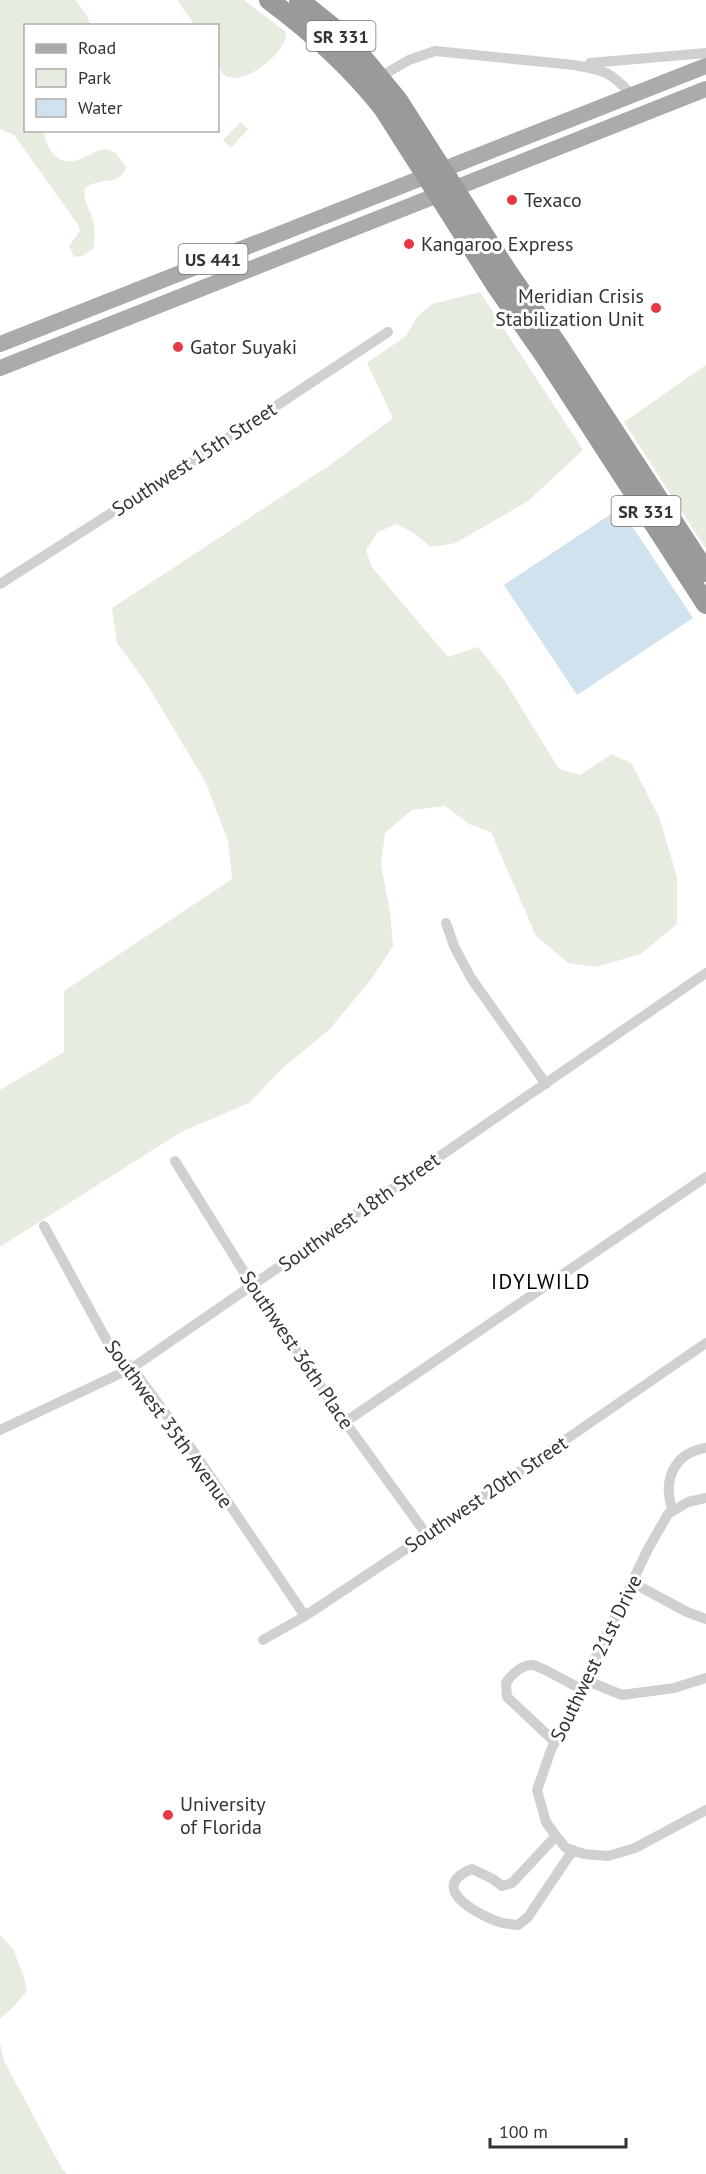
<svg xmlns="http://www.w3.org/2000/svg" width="706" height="2174" font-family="'PT Sans',sans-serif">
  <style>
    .green { fill: #e6ecdf }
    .water { fill: #cfe2ee }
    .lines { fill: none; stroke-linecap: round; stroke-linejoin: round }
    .street { stroke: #d0d0d0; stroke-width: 10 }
    .primary { stroke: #ababab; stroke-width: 16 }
    .highway { stroke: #9a9a9a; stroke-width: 20 }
    .poi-dot { fill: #e63946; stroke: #fff; stroke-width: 2 }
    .labels { text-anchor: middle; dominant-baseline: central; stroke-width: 6; stroke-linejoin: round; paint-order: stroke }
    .shield { fill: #fff; stroke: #707070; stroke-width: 1.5 }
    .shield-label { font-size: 18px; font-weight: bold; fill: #333 }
    .poi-label { font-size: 20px; fill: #333; stroke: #fff; text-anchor: start }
    .street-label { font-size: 20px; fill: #333; stroke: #fff }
    .neighbourhood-label { font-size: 21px; letter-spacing: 1.5px; fill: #000; stroke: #fff }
  </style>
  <rect width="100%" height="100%" fill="#fff"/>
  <path class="green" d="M0 0H75L86 14 91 25 26 26V130L44 131C45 146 56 165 74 161 85 159 94 150 106 149L116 153 126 167C120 187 102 176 85 188 82 199 90 210 93 220 95 230 95 240 93 249L82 256 74 257 69 246 80 231 79 226 14 135 0 129Z
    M177 0H244L286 32C289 55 225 102 218 63 215 52 218 37 218 26L195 25Z
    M241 122 248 129 231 148 223 140Z
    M480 292 583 450 528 501 456 543 431 547 412 532 396 524 378 532 366 550 371 566 448 657 478 647 505 681 559 769 580 775 612 754 632 764 659 817 677 877V924L641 954 596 967 568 963 536 936 491 832 469 824 445 806 412 810 385 833 381 864 390 912 393 946 372 978 329 1030 284 1067 249 1103 181 1132 0 1247V1090L64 1052V991L232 879 228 841 206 783 147 684 117 643 112 608 330 465 393 418 367 363 406 336 417 317 432 304Z
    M706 365V549L624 422Z
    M0 1935 13 1949 24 1977 27 1991 14 2006 0 2019Z
    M0 2043 4 2061 61 2167 67 2174H0Z"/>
  <path class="water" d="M620 508 693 618 577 695 504 585Z"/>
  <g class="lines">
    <path class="street" d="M590 63 706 53
      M376 79 409 60 435 51 574 65C604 70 611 72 632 95
      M0 584 188 464 388 332
      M446 923 454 946 471 978 546 1084
      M175 1161 252 1285 345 1422 427 1535
      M44 1226 112 1350 132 1368 196 1455 305 1616
      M345 1422 706 1177
      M0 1430 132 1368 706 973
      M706 1498 688 1502 668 1514 648 1549 551 1750 537 1790 546 1822 556 1836 566 1848 584 1854 608 1856 635 1848 706 1810
      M673 1511C662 1482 673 1453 706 1448
      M633 1583 687 1612 706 1619
      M263 1640 305 1616 427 1535 706 1343
      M585 1680 622 1695 674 1688 706 1678
      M555 1742 507 1697 506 1683C511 1675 522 1664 533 1665 541 1666 572 1685 581 1689
      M556 1836 512 1883 502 1886 493 1879 472 1869C427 1887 476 1914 499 1922 505 1924 512 1924 518 1925L528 1917 573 1850"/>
    <path class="primary" d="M0 344 706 66
      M0 368 706 89"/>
    <path class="highway" d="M269 0C312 32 350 66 383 108L495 284 547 359 706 604
      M299 0 336 30 359 53 397 99 507 271 559 347 706 572"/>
  </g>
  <g class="poi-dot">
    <circle cx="512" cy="200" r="6"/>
    <circle cx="409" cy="244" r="6"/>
    <circle cx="656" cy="308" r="6"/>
    <circle cx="178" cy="347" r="6"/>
    <circle cx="168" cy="1815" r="6"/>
  </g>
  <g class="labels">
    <g class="shield">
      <rect x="306.5" y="21" width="69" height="30" rx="4.5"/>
      <rect x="178.5" y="244" width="69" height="30" rx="4.5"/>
      <rect x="611.5" y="496" width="69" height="30" rx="4.5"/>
    </g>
    <g class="shield-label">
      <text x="341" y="36">SR 331</text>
      <text x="213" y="259">US 441</text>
      <text x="646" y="511">SR 331</text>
    </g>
    <g class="poi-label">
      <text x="524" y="200">Texaco</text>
      <text x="421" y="244">Kangaroo Express</text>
      <text x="644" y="296" text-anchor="end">Meridian Crisis<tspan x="644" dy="23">Stabilization Unit</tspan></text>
      <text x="190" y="347">Gator Suyaki</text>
      <text x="180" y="1804">University<tspan x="180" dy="23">of Florida</tspan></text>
    </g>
    <g class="street-label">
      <text transform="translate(194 459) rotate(-33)">Southwest 15th Street</text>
      <text transform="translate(359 1212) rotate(-35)">Southwest 18th Street</text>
      <text transform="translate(297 1350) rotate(56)">Southwest 36th Place</text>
      <text transform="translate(169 1424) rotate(54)">Southwest 35th Avenue</text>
      <text transform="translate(486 1494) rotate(-34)">Southwest 20th Street</text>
      <text transform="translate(596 1658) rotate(-64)">Southwest 21st Drive</text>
    </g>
    <g class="neighbourhood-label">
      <text x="541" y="1281">IDYLWILD</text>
    </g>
  </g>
  <rect x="24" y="24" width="195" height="108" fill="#ffffff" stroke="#adadad" stroke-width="1.5"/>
  <rect x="36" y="44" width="30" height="9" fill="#ababab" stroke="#adadad" stroke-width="1.5"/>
  <text x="78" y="54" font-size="18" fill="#333333">Road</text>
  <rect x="36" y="69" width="30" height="18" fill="#e6ecdf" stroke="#adadad" stroke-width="1.5"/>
  <text x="78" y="84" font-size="18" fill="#333333">Park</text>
  <rect x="36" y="99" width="30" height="18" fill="#cfe2ee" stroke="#adadad" stroke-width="1.5"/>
  <text x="78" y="114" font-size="18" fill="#333333">Water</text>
  <path d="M490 2138v9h136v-9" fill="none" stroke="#333333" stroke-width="3"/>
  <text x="499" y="2138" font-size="18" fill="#333333" stroke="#ffffff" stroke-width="4.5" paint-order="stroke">100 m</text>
</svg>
